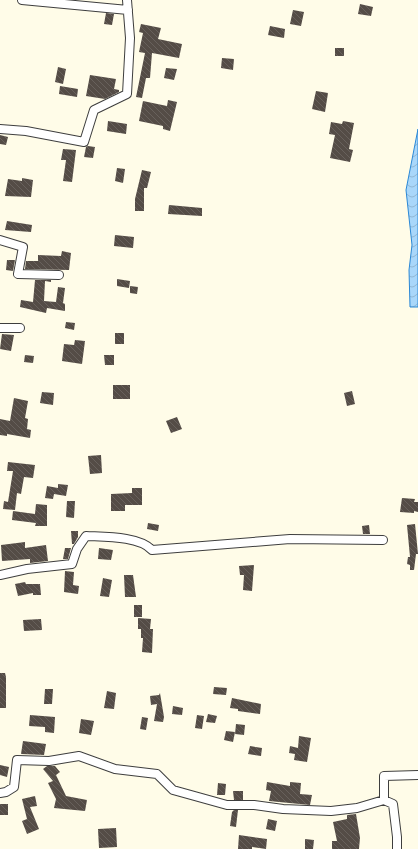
<svg xmlns="http://www.w3.org/2000/svg" width="418" height="849" font-family="'Roboto Serif',serif">
  <style>
    .water { fill: url(#water-waves); stroke: #2b88d6 }
    .building { fill: url(#building-back-hatch) }
    .lines { fill: none; stroke-linecap: round; stroke-linejoin: round }
    .minor-casing { stroke: #3e3e3e; stroke-width: 10 }
    .minor { stroke: #fff; stroke-width: 8 }
  </style>
  <defs>
    <pattern id="water-waves" width="16" height="10" patternUnits="userSpaceOnUse"><rect width="16" height="10" fill="#a9d7fa"/><path d="M0 5q4-4 8 0t8 0" fill="none" stroke="#90b7d5"/></pattern>
    <pattern id="building-back-hatch" width="6" height="6" patternUnits="userSpaceOnUse"><rect width="6" height="6" fill="#544c46"/><path d="M-1 5l2 2M0 0l6 6M5-1l2 2" fill="none" stroke="#68615c"/></pattern>
  </defs>
  <rect width="100%" height="100%" fill="#fffce8"/>
  <path class="water" d="M418 129V307H410L409 270 412 245 406 190Z"/>
  <path class="building" d="M360 4 373 7 371 16 358 14Z
    M293 10 304 12 301 26 290 24Z
    M106 13 114 14 112 25 104 24Z
    M141 24 161 28 158 39 182 44 179 58 152 53 150 78H146L142 98 136 97 145 53 139 52 143 33 139 32Z
    M270 26 285 29 284 38 268 35Z
    M335 48H344V56H335Z
    M222 58 234 59 233 70 221 68Z
    M58 67 66 69 63 84 55 82Z
    M166 68 177 69 174 80 164 78Z
    M90 75 116 79 114 89 119 90V92L105 99 86 96Z
    M60 86 78 89 77 97 59 94Z
    M316 91 328 93 325 112 312 109Z
    M168 100 177 102 170 131 163 129V126L139 121 143 101 167 106Z
    M108 121 127 124 126 134 107 131Z
    M343 121 354 123 349 149 353 150 350 162 330 158 335 135 329 134 331 122 342 124Z
    M0 135 8 137 6 145 0 144Z
    M88 146 95 147 93 158 84 157 86 147Z
    M63 149 76 150 72 182 63 181 66 160H61Z
    M117 168 125 169 123 183 115 181Z
    M142 170 151 172 147 188H144V211H135V199Z
    M22 178 33 180 31 197 5 196 8 179 22 181Z
    M169 205 202 208V216L168 214Z
    M7 221 32 225 31 232 5 230Z
    M115 235 134 237 133 248 114 246Z
    M62 251 71 253 69 270 25 269 26 261H38V255L61 256Z
    M7 260H15L13 271 6 270Z
    M117 279 130 281 129 288 117 286Z
    M35 280H51V282L45 281 44 301 56 302 58 287 65 288 63 303 65 304V311L47 308 46 313 20 307 21 300 33 302Z
    M130 286 138 287 137 294 130 293Z
    M66 322 75 323 74 330 65 328Z
    M115 333H124V344H115Z
    M2 334 14 335 11 351 0 349Z
    M75 340 85 341 82 364 62 361 64 344 74 345Z
    M25 355 34 356 33 363 24 362Z
    M104 355H114V365H105Z
    M113 385H130V399H113Z
    M352 391 355 404 347 406 344 393Z
    M42 392 54 393 53 405 40 403Z
    M14 398 28 401 25 418 28 419 27 429 31 430 30 438 7 434V436L0 435V419L10 421Z
    M177 417 182 429 171 433 166 421Z
    M101 455 102 473 90 474 88 456Z
    M8 462 35 465 33 478 24 477 21 494 17 493 15 510 3 509 4 501 8 502 13 471H7Z
    M58 484 68 485 66 496 54 494 53 499 45 498 47 486 58 488Z
    M132 488H142V505H125V511H111V494L132 493Z
    M402 498 415 499 414 502H418V512L414 511V513L400 512Z
    M67 501H75L74 518 66 517Z
    M36 504 47 505V526H35L36 523 12 520 13 511 35 514Z
    M148 523 159 525 158 531 147 529Z
    M415 524 418 554H416L414 570H410V565L407 564 408 557H410L407 525Z
    M369 525 370 534H363L362 526Z
    M71 531H78V537L74 544H72Z
    M25 542V548L46 545 48 561 30 563V559L2 561 1 545Z
    M65 548H71L68 559H63Z
    M99 548 113 550 111 560 98 559Z
    M254 565 252 591 243 590 244 575H240L239 566Z
    M65 571 74 572 73 585 79 586 78 594 64 592Z
    M124 575H133L136 597H125Z
    M103 578 112 580 109 597 100 596Z
    M25 582 26 584H40L41 595H33V593L18 596 15 584Z
    M134 605H142V617H134Z
    M138 618 151 619 150 629H153L152 653 142 652 143 638H141V629H138Z
    M41 619 42 630 24 631 23 620Z
    M0 673H5L6 677V708H0Z
    M214 687 227 688 226 695 213 694Z
    M45 689H53L52 704H44Z
    M107 691 116 693 114 709 104 708Z
    M160 693 164 717 163 722 154 721 157 704 151 705 150 696 159 695Z
    M232 698 261 704 260 714 238 711V709L230 708Z
    M173 706 183 708 182 715 172 714Z
    M208 714 217 716 215 723 206 722Z
    M30 715 55 717 54 733 45 732V727L29 726Z
    M197 715 204 716 202 729 195 728Z
    M142 717 148 718 146 730 140 729Z
    M81 719 94 721 91 735 79 733Z
    M236 724 245 725 244 735 235 734Z
    M226 731 235 732 233 742 224 740Z
    M299 736 311 738 307 762 294 760 295 754 289 753 290 746 298 748Z
    M23 741 46 744 44 755 21 754Z
    M250 746 262 748 261 756 248 754Z
    M0 765 9 767 7 777 0 775Z
    M47 766H55L60 772 56 775 66 796 87 800 85 811 54 808 56 799 48 783 53 781 43 769Z
    M267 782 290 786V782L301 783 300 794 312 795 310 805 269 801 271 791 266 790Z
    M218 783 226 784 225 795H217Z
    M233 791H243V800H234Z
    M35 796 37 806 30 807 39 829 27 834 22 821 27 819 22 799Z
    M0 804H8V815H0Z
    M234 810H238L236 827 230 826 232 812Z
    M356 814 360 838 359 849H332V841H337L333 822 347 819V815Z
    M268 819 277 821 275 831 266 829Z
    M116 828 117 847 99 848 98 829Z
    M239 835 267 839 266 849 252 847V849H238Z
    M305 839 314 840 313 849H305Z"/>
  <g class="lines">
    <defs>
      <path id="minor" d="M22 0 128 10
        M0 129 26 131 84 142 94 110 127 94 130 38 127 0
        M0 240 23 247 18 274 59 275
        M0 328H20
        M0 575 27 569 72 564 77 549 86 536C104 537 139 536 152 550L290 539 383 540
        M0 793 6 792 14 787 17 760 49 761 79 756 115 769 157 774 173 790 227 805H254L283 809 331 811 357 808 384 800V776L418 775
        M384 800 393 804 397 837V849"/>
    </defs>
    <use href="#minor" class="minor-casing"/>
    <use href="#minor" class="minor"/>
  </g>
</svg>
